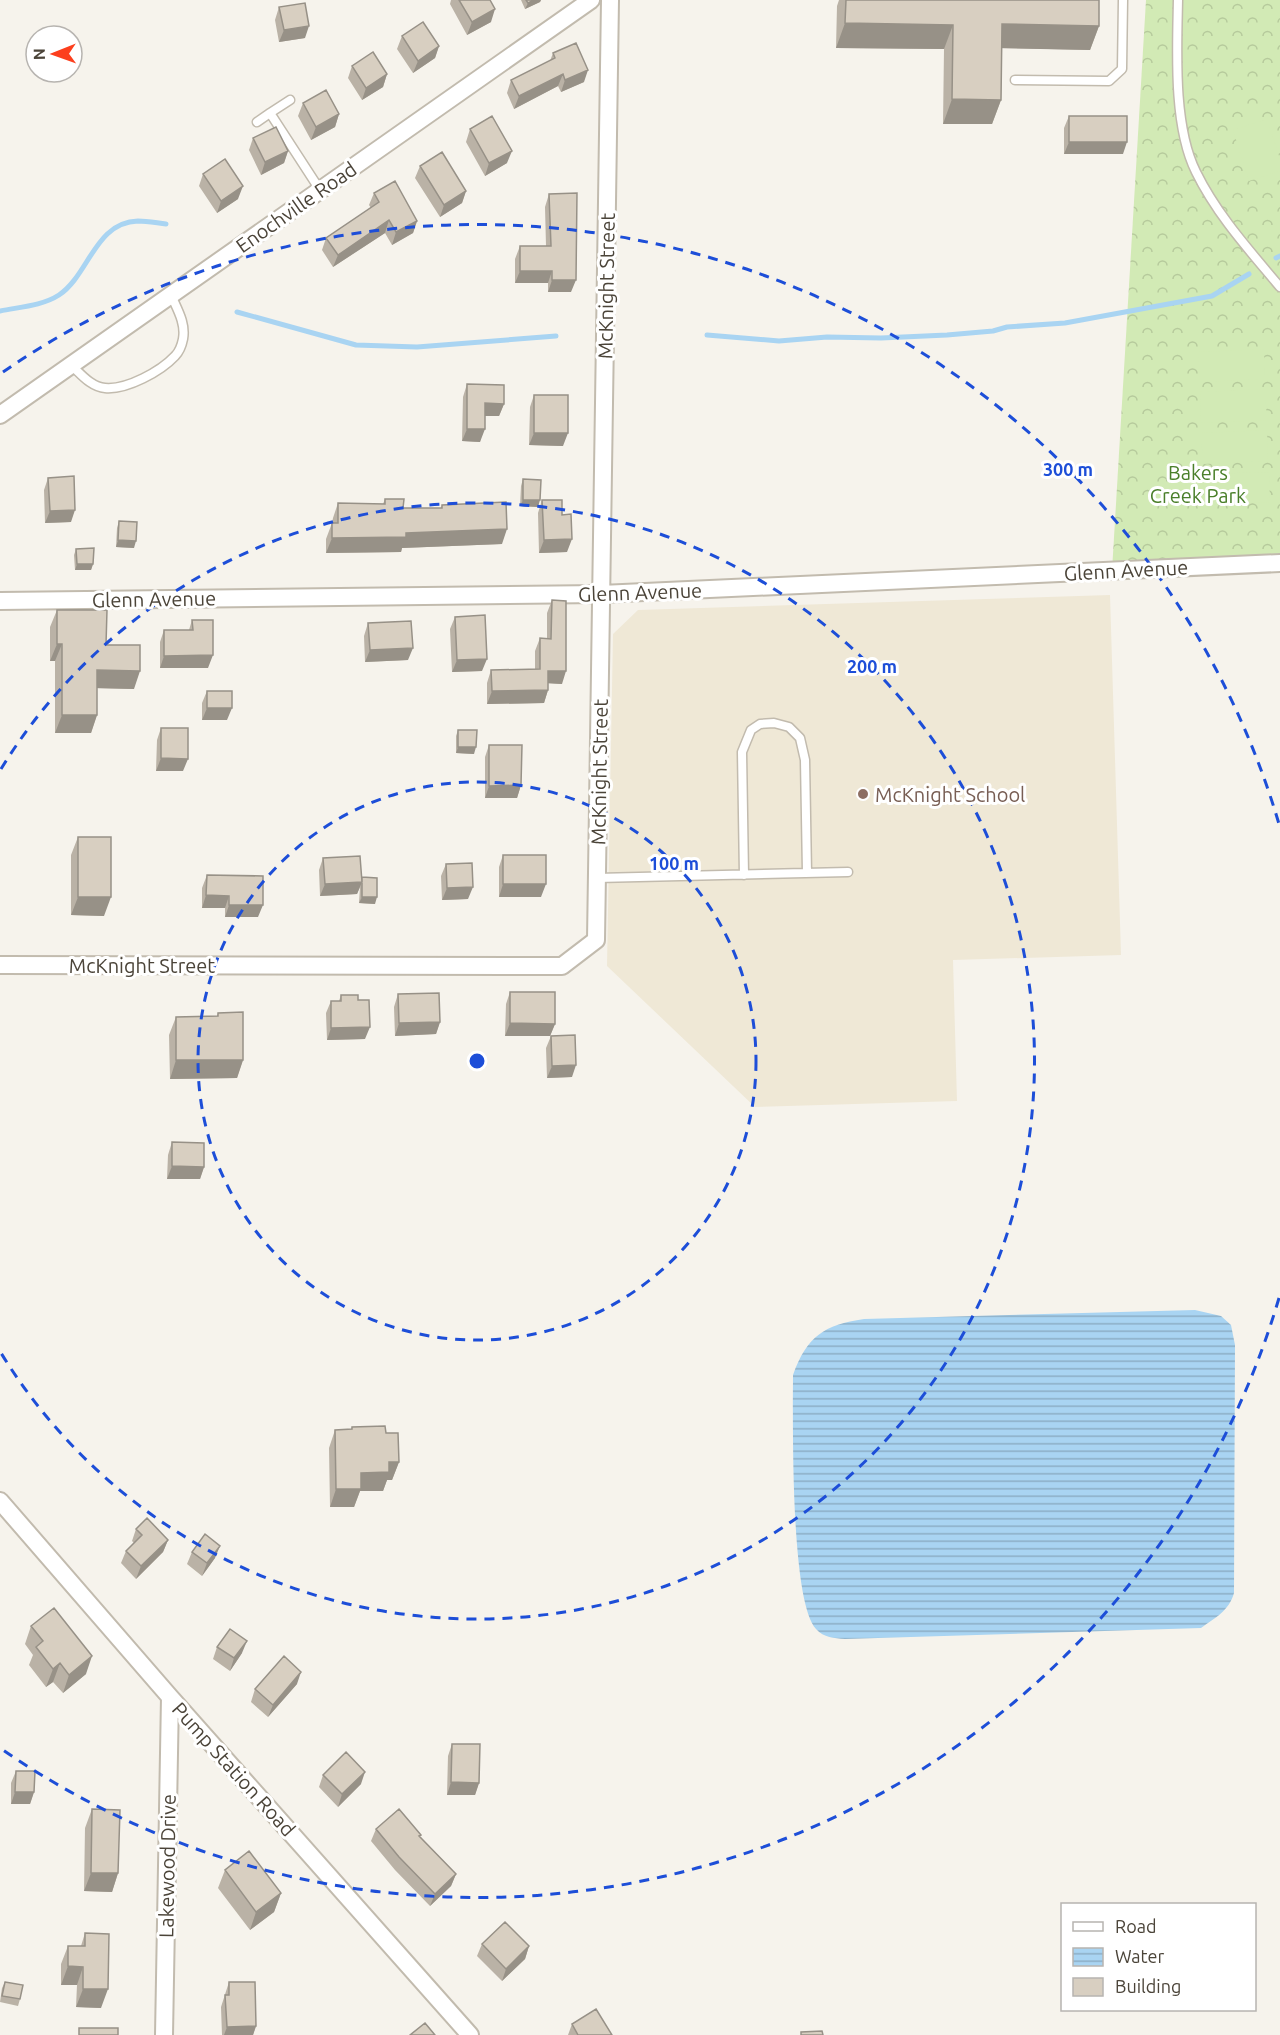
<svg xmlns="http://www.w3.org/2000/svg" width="1280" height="2035" font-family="Ubuntu,sans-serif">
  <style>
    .education { fill: #efe8d6 }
    .forest { fill: url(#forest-crowns) }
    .pitch { fill: #d2eab5 }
    .water { fill: url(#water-rules) }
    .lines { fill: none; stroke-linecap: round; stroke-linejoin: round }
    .stream { stroke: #a9d4f2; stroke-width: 5 }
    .service-casing { stroke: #c2bbae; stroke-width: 11 }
    .minor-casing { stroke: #c2bbae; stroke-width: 20 }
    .service { stroke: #fff; stroke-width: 8 }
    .minor { stroke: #fff; stroke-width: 16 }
    .wall { fill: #bab2a6 }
    .shaded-wall { fill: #979187 }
    .building { fill: #d8cfc1; stroke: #979187; stroke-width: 1.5 }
    .ring { fill: none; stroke: #1d4ed8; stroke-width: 3; stroke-dasharray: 10 8 }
    .education-dot { fill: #8d6e63; stroke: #fff; stroke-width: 2 }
    .labels { text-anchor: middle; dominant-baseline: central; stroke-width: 6; stroke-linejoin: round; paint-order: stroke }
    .street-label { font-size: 20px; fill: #4b4439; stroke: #fff }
    .park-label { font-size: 20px; fill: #4a7f2a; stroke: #fff }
    .education-label { font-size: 20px; fill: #785e54; stroke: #fff; text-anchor: start }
    .centre { fill: #1d4ed8; stroke: #fff; stroke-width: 3 }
    .ring-label { font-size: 18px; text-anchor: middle; font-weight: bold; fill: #1d4ed8; stroke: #fff; stroke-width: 6; stroke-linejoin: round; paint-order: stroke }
  </style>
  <defs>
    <pattern id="forest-crowns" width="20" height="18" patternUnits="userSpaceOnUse" patternTransform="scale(1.5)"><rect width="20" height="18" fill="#d2eab5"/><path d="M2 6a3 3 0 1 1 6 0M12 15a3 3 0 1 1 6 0" fill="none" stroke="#b6ca9c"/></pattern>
    <pattern id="water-rules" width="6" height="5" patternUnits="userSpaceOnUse" patternTransform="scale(1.5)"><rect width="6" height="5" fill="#a9d4f2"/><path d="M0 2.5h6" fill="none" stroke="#8caec5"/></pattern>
  </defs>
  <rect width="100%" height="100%" fill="#f6f3ec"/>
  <path class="education" d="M1110 595 1121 955 953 960 957 1101 755 1107 607 966 613 634 638 610Z"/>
  <path class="forest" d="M1146 0H1280V563L1112 571Z"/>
  <path class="pitch" d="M1267 119 1280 159V171L1249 181 1233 130Z
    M1264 349 1265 379 1200 382 1198 352Z
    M1265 389 1267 420 1201 423 1200 392Z
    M1267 430 1268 461 1203 464 1201 433Z
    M1269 472 1270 502 1204 505 1203 474Z"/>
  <path class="water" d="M1195 1310 1221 1316 1231 1325 1235 1345 1234 1593C1229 1611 1215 1618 1201 1628L845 1639C834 1638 824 1638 816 1629 790 1601 793 1420 793 1375 807 1336 824 1325 864 1319Z"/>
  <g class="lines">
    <path class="stream" d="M1276 258 1280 256
      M0 311C19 307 42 306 59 295 89 275 95 222 138 221 147 221 157 223 166 224
      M237 312 356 345 417 347 556 336
      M707 335 779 341 827 337 881 338 947 335 993 331 1007 327 1065 323 1212 296 1249 274"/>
    <defs>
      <path id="service" d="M1178 0C1177 51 1173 126 1196 172 1217 215 1250 251 1280 287
        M1015 80 1109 81 1122 69 1123 0
        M290 100 270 113 320 190
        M257 122 270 113
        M71 365C81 374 91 387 105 388 127 390 161 371 175 356 179 352 182 344 183 339 186 323 177 309 171 295
        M744 875 742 752 751 730 760 724 774 723 789 727 800 738 805 760 807 873
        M597 878 848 872"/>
      <path id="minor" d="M0 415 591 0
        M0 601 601 594 1280 563
        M0 965 562 966 596 940 610 0
        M0 1501 170 1697 470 2035
        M164 2035 170 1697"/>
    </defs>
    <use href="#service" class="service-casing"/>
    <use href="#minor" class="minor-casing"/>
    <use href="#service" class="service"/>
    <use href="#minor" class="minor"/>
  </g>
  <path class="wall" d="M451 0H490L491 22 467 35 450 4Z
    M521 0H541L540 2 525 9Z
    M839 0H1099V26L1090 50 1002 48 1001 100 992 124H943L944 49 836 48 837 6Z
    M279 7 305 38 279 42 275 20Z
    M402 36 439 46 435 58 413 73 397 49Z
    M553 53 584 82 561 92 558 86 514 109 507 93 511 80 550 61Z
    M352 66 387 74 383 87 362 100 348 78Z
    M303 103 339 114 335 127 311 140 298 116Z
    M1069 116 1123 154H1064V128Z
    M470 129 507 163 485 176 466 142Z
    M253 138 288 151 284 163 261 175 249 150Z
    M420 166 466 191 462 203 440 217 415 178Z
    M203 174 238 199 217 213 199 186Z
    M374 193 417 221 413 233 392 245 385 233 333 267 322 250 326 238 371 208 369 205Z
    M549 194 571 292H548V283H515V259L520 246H546L545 207Z
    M467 384 504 404 499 416H485L480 442 462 441 463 397Z
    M534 395 563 446 529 445 530 407Z
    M48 478 71 522 45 523 44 490Z
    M523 479 538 507 520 506 521 486Z
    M385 499 403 508H441L442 505 502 544 402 548 401 552 326 553V539L332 523 333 518 338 503 383 504Z
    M542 500 562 515 567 552 539 553 538 513Z
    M119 521 134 548 116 547 117 528Z
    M76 549 93 564 91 570H75L74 555Z
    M552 600 562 684 548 683V690L544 703 487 704V683L491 670 535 669V651L540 638 547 639V613Z
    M57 610 106 645 134 689 97 688V715L91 733H55V661H50V627Z
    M455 617 482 671 452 672 450 629Z
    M192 620 208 668H160V642L164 630H189Z
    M368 623 408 660 365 662 364 636Z
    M207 691 227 720H202V703Z
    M161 728 183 771H156L157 740Z
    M458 730 474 754 456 753V736Z
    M489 745 521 785 517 798H485V757Z
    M78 837 104 916 71 915V855Z
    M503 855 541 897H499V867Z
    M323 858 362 879 375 904 359 903 360 887 357 894 320 896 319 870Z
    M446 864 468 899 442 900 441 876Z
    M207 875 258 917H225V908H202V888Z
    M510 992 555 1024 550 1036H505L506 1004Z
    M398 994 440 1022 436 1034 395 1036 394 1007Z
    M341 995 358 1000 365 1039 327 1040 326 1013 331 1001H339Z
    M218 1013 243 1060 237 1078 170 1079 169 1035 176 1017 217 1016Z
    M551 1036 572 1077 547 1078 546 1048Z
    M172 1142 204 1167 200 1179H167L168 1155Z
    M352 1427 386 1433 399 1462 392 1480H387L383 1491H360L354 1507H330L329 1448 335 1430H351Z
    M136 1529 168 1540 163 1552 136 1579 121 1563 126 1551 134 1543 132 1541Z
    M192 1552 215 1558 202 1576 187 1564Z
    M31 1626 86 1674 63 1693 53 1682 46 1687 29 1665 33 1655 25 1644Z
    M217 1647 242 1653 230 1671 213 1659Z
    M297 1684 268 1717 251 1702 255 1689Z
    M452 1744 479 1783 475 1795H447L448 1756Z
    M16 1771 34 1792 30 1804H11V1783Z
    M323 1775 361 1784 338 1807 319 1787Z
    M92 1809 118 1873 112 1892 84 1891 85 1828Z
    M376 1829 421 1835 420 1836 456 1874 451 1886 430 1906 395 1870 371 1841Z
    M225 1870 281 1893 274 1912 250 1930 218 1888Z
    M85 1933 101 2008 76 2007 77 1985H61V1964L68 1946H81Z
    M482 1944 529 1946 525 1959 502 1981 477 1956Z
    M5 1982 20 1999 18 2006 0 2002 2 1988Z
    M229 1982 256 2026 253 2035H222L221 2007Z
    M572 2024 612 2035H568Z"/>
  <path class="shaded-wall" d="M534 0H541L540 2 525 9 528 3Z
    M495 9 491 22 467 35 472 22Z
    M845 23 953 25 944 49 836 48Z
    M1002 24 1099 26 1090 50 994 48Z
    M309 26 305 38 279 42 284 30Z
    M439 46 435 58 413 73 418 61Z
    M588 70 584 82 561 92 565 80Z
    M387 74 383 87 362 100 366 88Z
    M563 74 558 86 514 109 519 96Z
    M952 99 1001 100 992 124H943Z
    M339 114 335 127 311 140 316 127Z
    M1069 142H1127L1123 154H1064Z
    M288 151 284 163 261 175 265 162Z
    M512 151 507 163 485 176 489 163Z
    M243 186 238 199 217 213 221 201Z
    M466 191 462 203 440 217 444 205Z
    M389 220 385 233 333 267 338 255Z
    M417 221 413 233 392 245 396 232Z
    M520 271H552L548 283H515Z
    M552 280H576L571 292H548Z
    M485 403 504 404 499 416H481Z
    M467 429H485L480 442 462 441Z
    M534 433H568L563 446 529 445Z
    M523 500H540L538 507 520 506Z
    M75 510 71 522 45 523 50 511Z
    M507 529 502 544 402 548 401 552 326 553 332 538 406 533Z
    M572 539 567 552 539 553 544 540Z
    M118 540 136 541 134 548 116 547Z
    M77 564H93L91 570H75Z
    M57 644H62L55 661H50Z
    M413 648 408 660 365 662 370 650Z
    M213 655 208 668H160L164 656Z
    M487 659 482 671 452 672 457 660Z
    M97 670 140 671 134 689 91 688Z
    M548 671H566L562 684 543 683Z
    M548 690 544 703 487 704 492 691Z
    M207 708H232L227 720H202Z
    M62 715H97L91 733H55Z
    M458 747H476L474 754 456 753Z
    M161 758 188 759 183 771H156Z
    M521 785 517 798H485L489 786Z
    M362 882 357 894 320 896 325 884Z
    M503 884H546L541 897H499Z
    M473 887 468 899 442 900 447 888Z
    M206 895 229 896 225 908H202Z
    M78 897H111L104 916 71 915Z
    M362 897H377L375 904 359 903Z
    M229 905H263L258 917H225Z
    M440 1022 436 1034 395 1036 399 1023Z
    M510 1023 555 1024 550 1036H505Z
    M370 1027 365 1039 327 1040 331 1028Z
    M176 1060H243L237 1078 170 1079Z
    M576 1065 572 1077 547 1078 552 1066Z
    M172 1166 204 1167 200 1179H167Z
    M389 1462H399L392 1480H387L383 1491H360L354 1507H330L336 1489 361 1473Z
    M168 1540 163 1552 136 1579 141 1566Z
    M220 1546 215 1558 202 1576 207 1563Z
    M247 1641 242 1653 230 1671 234 1658Z
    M92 1656 86 1674 63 1693 69 1675Z
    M60 1663 53 1682 46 1687 53 1669Z
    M301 1672 297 1684 268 1717 273 1705Z
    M365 1772 361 1784 338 1807 342 1794Z
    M451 1782 479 1783 475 1795H447Z
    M15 1792H34L30 1804H11Z
    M91 1873H118L112 1892 84 1891Z
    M456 1874 451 1886 430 1906 435 1894Z
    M281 1893 274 1912 250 1930 256 1912Z
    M529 1946 525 1959 502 1981 506 1969Z
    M68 1966 83 1967 77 1985H61Z
    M83 1989H108L101 2008 76 2007Z
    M256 2026 253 2035H224L227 2027Z"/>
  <path class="building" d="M459 0H490L495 9 472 22Z
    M526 0H534L528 3Z
    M846 0H1099V26L1002 24 1001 100 952 99 953 25 845 23Z
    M305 3 309 26 284 30 279 7Z
    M423 22 439 46 418 61 402 36Z
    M576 43 588 70 565 80 563 74 519 96 511 80 555 58 553 53Z
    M373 52 387 74 366 88 352 66Z
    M326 90 339 114 316 127 303 103Z
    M492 116 512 151 489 163 470 129Z
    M1069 116H1127V142H1069Z
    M276 127 288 151 265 162 253 138Z
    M442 152 466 191 444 205 420 166Z
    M225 159 243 186 221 201 203 174Z
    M395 181 417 221 396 232 389 220 338 255 326 238 379 202 374 193Z
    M577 193 576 280H552V271H520V246H551L549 194Z
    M467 384 504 385V404L485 403V429H467Z
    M534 395H568V433H534Z
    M74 476 75 510 50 511 48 478Z
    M523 479 541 480 540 500H523Z
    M385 499H404L403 508H442V505L506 502 507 529 406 533V537L332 538V523H338V503L385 504Z
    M542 500H562V515L571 514 572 539 544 540Z
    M119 521 137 522 136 541 118 540Z
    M94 548 93 564H77L76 549Z
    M552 600 566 601V671H548V690L492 691 491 670 540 669V638L551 639Z
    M57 610H107L106 645H140V671L97 670V715H62V644H57Z
    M485 615 487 659 457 660 455 617Z
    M192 620H213V655L164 656V630H193Z
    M411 621 413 648 370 650 368 623Z
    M207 691H232V708H207Z
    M161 728H188V759L161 758Z
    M458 730H477L476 747H458Z
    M489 745H522L521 785 489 786Z
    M78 837H111V897H78Z
    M503 855H546V884H503Z
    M360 856 362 882 325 884 323 858Z
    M472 863 473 887 447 888 446 864Z
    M207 875 263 876V905H229V896L206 895Z
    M362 877 377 878V897H362Z
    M510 992H555V1024L510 1023Z
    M439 993 440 1022 399 1023 398 994Z
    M341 995H358V1000H369L370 1027 331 1028V1001H341Z
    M243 1012V1060H176V1017L218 1016V1013Z
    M575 1035 576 1065 552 1066 551 1036Z
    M172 1142 204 1143V1167L172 1166Z
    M385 1426 386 1433H398L399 1462H389V1472L361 1473V1489H336L335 1430 352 1429V1427Z
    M147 1518 168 1540 141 1566 126 1551 142 1535 136 1529Z
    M205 1534 220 1546 207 1563 192 1552Z
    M54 1608 92 1656 69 1675 60 1663 53 1669 36 1647 43 1641 31 1626Z
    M230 1629 247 1641 234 1658 217 1647Z
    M284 1656 301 1672 273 1705 255 1689Z
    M452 1744H480L479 1783 451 1782Z
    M346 1752 365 1772 342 1794 323 1775Z
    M16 1771H35L34 1792H15Z
    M92 1809 120 1810 118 1873H91Z
    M399 1809 421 1835 419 1836 456 1874 435 1894 399 1857 376 1829Z
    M249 1851 281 1893 256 1912 225 1870Z
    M505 1922 529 1946 506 1969 482 1944Z
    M85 1933 109 1934 108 1989H83V1967L68 1966V1946H85Z
    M5 1982 23 1985 20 1999 2 1996Z
    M229 1982H255L256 2026 227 2027 225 1995H229Z
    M596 2009 612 2035H578L572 2024Z
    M425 2023 435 2035H410Z
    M79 2028H118V2035H79Z
    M822 2031 823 2035H801V2032Z"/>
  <g class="ring">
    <circle cx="477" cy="1061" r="279"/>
    <path d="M1 769A558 558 0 1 1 1 1353"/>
    <path d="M1279 1298A836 836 0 0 1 3 1750M3 372A836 836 0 0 1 1279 824"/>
  </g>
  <circle class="education-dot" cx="863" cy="794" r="6"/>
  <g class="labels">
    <g class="street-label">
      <text transform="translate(296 207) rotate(-35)">Enochville Road</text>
      <text transform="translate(606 286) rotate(-89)">McKnight Street</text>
      <text transform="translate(1126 570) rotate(-3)">Glenn Avenue</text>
      <text transform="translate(640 592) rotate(-2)">Glenn Avenue</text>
      <text transform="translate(154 599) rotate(-1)">Glenn Avenue</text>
      <text transform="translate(599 772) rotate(-89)">McKnight Street</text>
      <text x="142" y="965">McKnight Street</text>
      <text transform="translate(234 1769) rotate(48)">Pump Station Road</text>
      <text transform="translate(167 1866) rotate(-89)">Lakewood Drive</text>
    </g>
    <g class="park-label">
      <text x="1198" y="472">Bakers<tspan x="1198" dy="23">Creek Park</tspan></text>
    </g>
    <g class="education-label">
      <text x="875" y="794">McKnight School</text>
    </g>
  </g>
  <circle cx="477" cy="1061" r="9" class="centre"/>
  <g class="ring-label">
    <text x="1068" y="476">300 m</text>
    <text x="872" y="673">200 m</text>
    <text x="674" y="870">100 m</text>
  </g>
  <rect x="1061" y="1903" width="195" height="108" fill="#ffffff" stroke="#b7b4b0" stroke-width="1.5"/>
  <rect x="1073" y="1922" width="30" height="9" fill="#ffffff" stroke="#b7b4b0" stroke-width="1.5"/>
  <text x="1115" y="1933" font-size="18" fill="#4b4439">Road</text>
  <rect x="1073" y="1948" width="30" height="18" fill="url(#water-rules)" stroke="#b7b4b0" stroke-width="1.5"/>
  <text x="1115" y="1963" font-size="18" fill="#4b4439">Water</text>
  <rect x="1073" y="1978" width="30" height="18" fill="#d8cfc1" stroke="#b7b4b0" stroke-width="1.5"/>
  <text x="1115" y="1993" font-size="18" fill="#4b4439">Building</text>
  <g transform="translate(54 54) rotate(269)"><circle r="28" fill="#ffffff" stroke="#b7b4b0" stroke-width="1.5"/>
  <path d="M0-4.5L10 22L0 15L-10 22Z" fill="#fc3f1d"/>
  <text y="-9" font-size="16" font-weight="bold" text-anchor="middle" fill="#4b4439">N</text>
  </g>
</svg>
